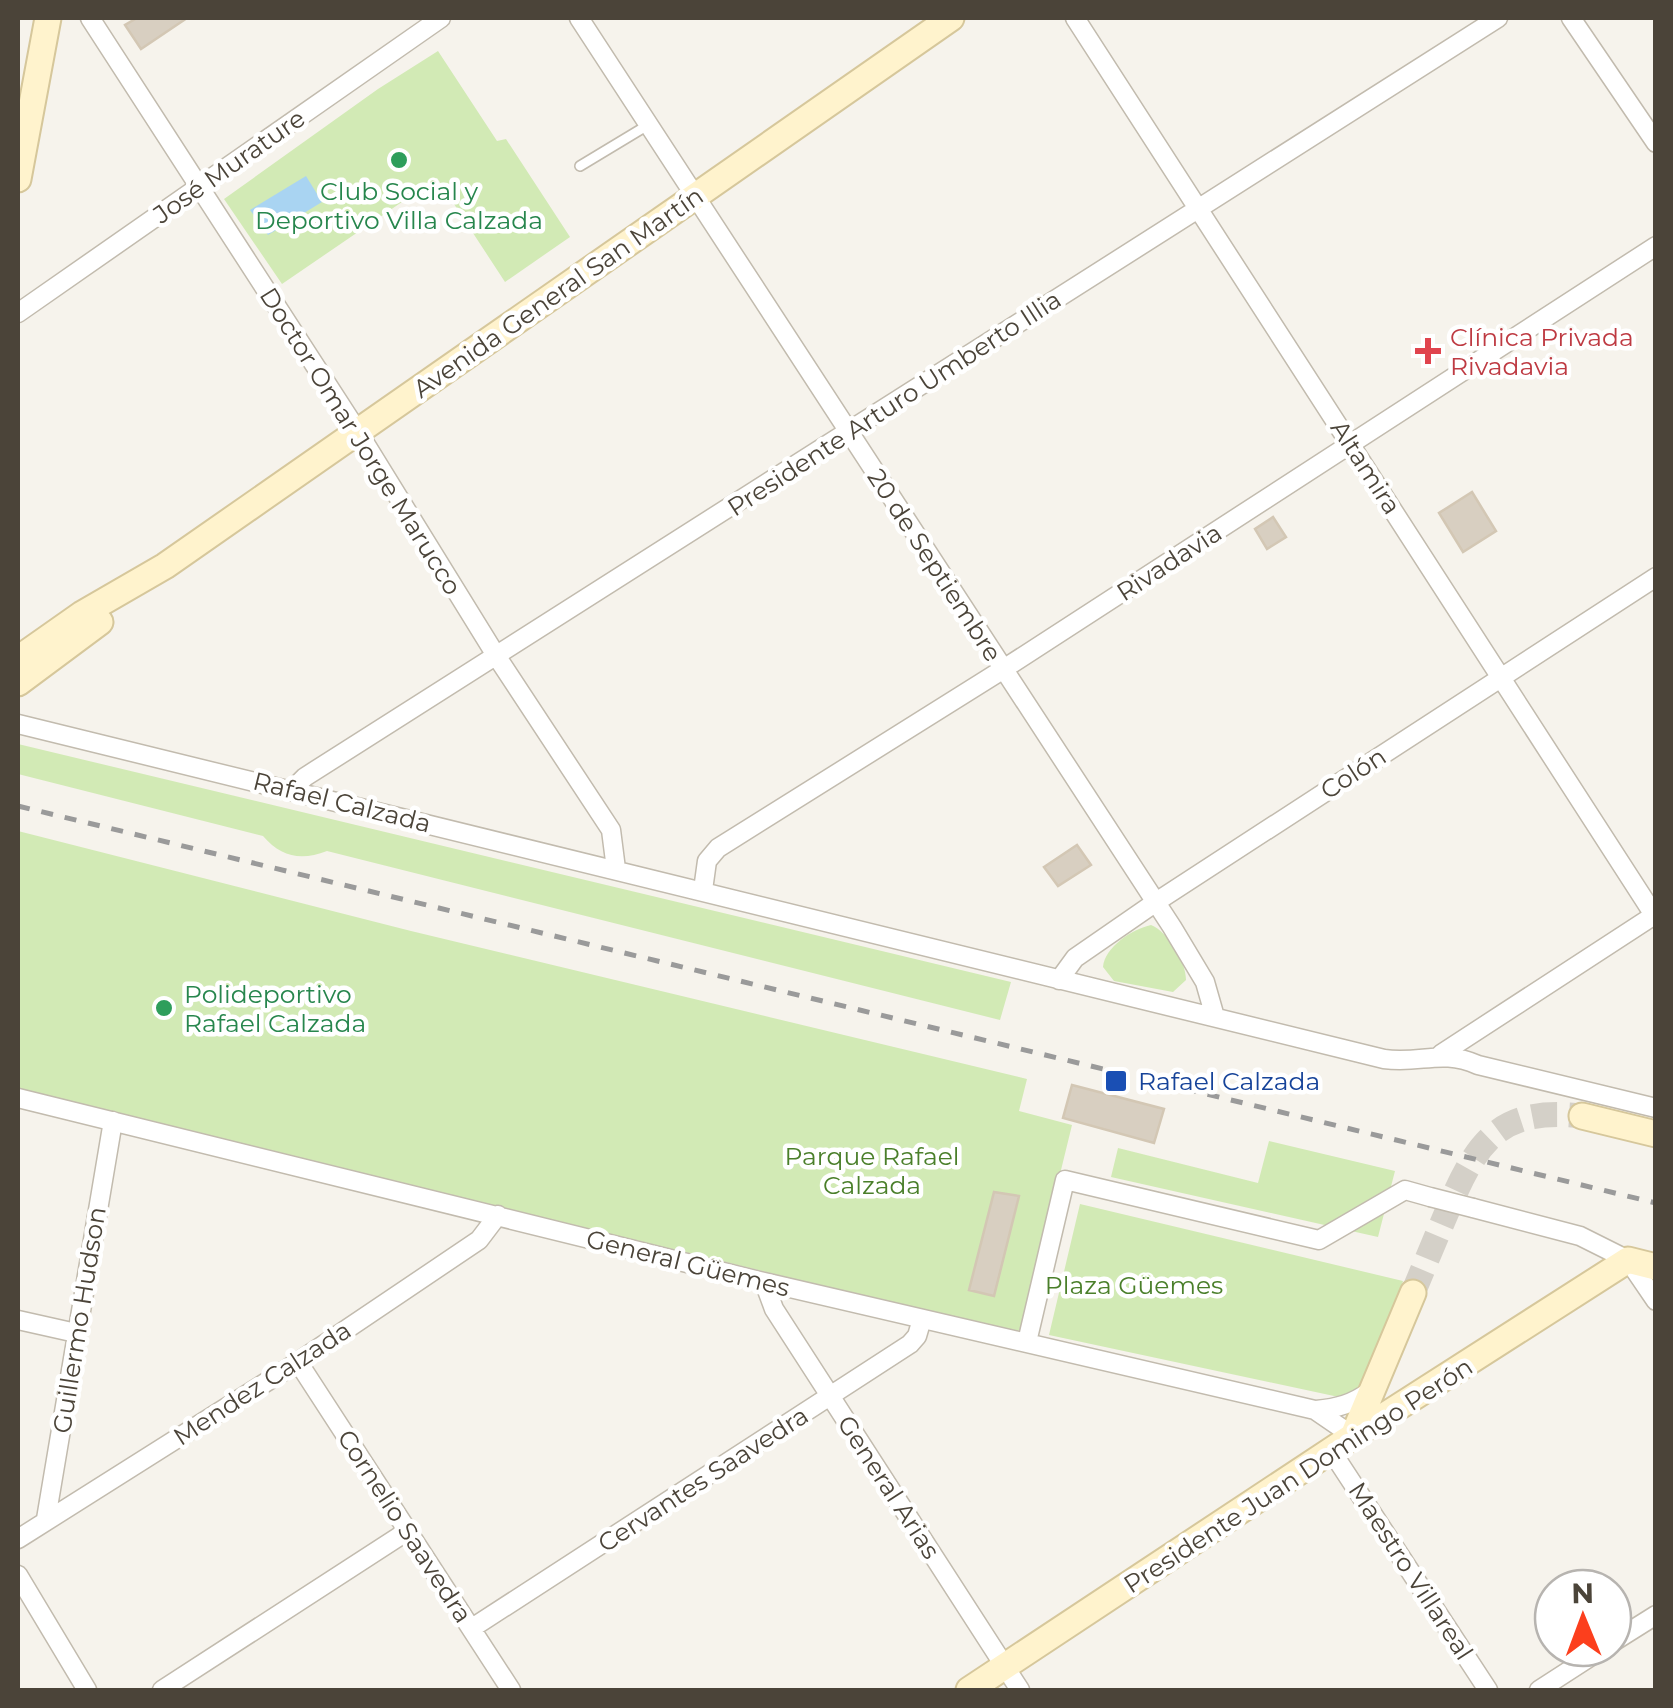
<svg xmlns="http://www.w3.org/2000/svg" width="1673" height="1708" font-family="Montserrat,sans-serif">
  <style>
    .green { fill: #d2eab5 }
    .water { fill: #a9d4f2 }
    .building { fill: #d8cfc1; stroke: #d3c7b4; stroke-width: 2.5 }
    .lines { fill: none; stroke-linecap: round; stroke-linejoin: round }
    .secondary-tunnel { stroke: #d4d0c8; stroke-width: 25; stroke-dasharray: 25 12; stroke-linecap: butt }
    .lane-casing { stroke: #c2bbae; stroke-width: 12 }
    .street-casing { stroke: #c2bbae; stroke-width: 21 }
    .secondary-casing { stroke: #d6c79b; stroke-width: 29 }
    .lane { stroke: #fff; stroke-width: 9 }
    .street { stroke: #fff; stroke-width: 18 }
    .secondary { stroke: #fff3cd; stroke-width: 25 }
    .rail { stroke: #9a9a9a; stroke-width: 5; stroke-dasharray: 12 12; stroke-linecap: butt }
    .street-bridge-casing { stroke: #c2bbae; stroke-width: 21; stroke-linecap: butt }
    .street-bridge { stroke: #fff; stroke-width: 18 }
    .leisure-dot { fill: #2e9e5b; stroke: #fff; stroke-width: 4 }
    .health-dot { fill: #e0444e; stroke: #fff; stroke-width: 4 }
    .transit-dot { fill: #1a4fb4; stroke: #fff; stroke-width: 4 }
    .labels { text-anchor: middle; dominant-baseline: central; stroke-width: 9; stroke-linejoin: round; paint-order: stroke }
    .street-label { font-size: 25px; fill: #4b4439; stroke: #fff }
    .leisure-label { font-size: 25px; fill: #27864d; stroke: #fff }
    .health-label { font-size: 25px; fill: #be3a42; stroke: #fff; text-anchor: start }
    .transit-label { font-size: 25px; fill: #164399; stroke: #fff; text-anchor: start }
    .park-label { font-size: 25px; fill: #4a7f2a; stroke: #fff }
  </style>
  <rect width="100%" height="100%" fill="#f6f3ec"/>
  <path class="green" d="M438 51 497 141 506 139 570 237 505 282 437 178 282 284 224 199 378 89Z
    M18 744 1011 982 1000 1020 327 851C301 861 281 857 263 836L18 774Z
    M18 831 411 931 1027 1079 1019 1111 1072 1125 1022 1330 1011 1332 18 1089Z
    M1151 925C1168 932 1186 961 1186 980L1173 992 1114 981 1103 967C1105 947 1132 929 1151 925Z
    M1269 1141 1395 1171 1378 1237 1111 1177 1118 1148 1258 1183Z
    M1080 1204 1403 1281 1362 1402 1049 1335Z"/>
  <path class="water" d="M306 176 322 202 268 235 250 210Z"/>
  <path class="building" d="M137 18H187L141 49 125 25Z
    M1472 492 1496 531 1463 552 1439 513Z
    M1273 517 1286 537 1267 549 1255 529Z
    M1077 845 1091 865 1058 886 1044 867Z
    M1072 1085 1164 1109 1154 1143 1063 1118Z
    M994 1192 1019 1196 994 1296 969 1290Z"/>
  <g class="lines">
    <path class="secondary-tunnel" d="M1413 1293C1425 1264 1437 1235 1449 1207 1478 1139 1502 1107 1582 1116"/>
    <defs>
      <path id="lane" d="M580 166 648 125"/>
      <path id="street" d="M90 18 358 432 497 657 611 830 616 869
        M579 18 1172 927 1205 982 1215 1017
        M1075 18 1656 918
        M1571 18 1656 143
        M18 313 441 18
        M18 724 1384 1059C1422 1064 1441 1049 1478 1065L1656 1108
        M292 790 305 777 1498 18
        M703 890 707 861 718 848 1002 670 1656 246
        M1059 980 1075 958 1156 902 1656 577
        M1441 1054 1656 914
        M18 1098 764 1282 1315 1410 1353 1436
        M1473 1208 1580 1236 1628 1260 1656 1301
        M764 1282 774 1309 1020 1690
        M18 1320 76 1333
        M1027 1342 1065 1180 1319 1240 1405 1190 1430 1197
        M298 1362 511 1690
        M1316 1410C1337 1408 1353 1404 1370 1391
        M1332 1452 1488 1690
        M46 1519 113 1121
        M18 1539 298 1362 479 1240 498 1215
        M18 1575 87 1690
        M472 1628 910 1344 917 1336 922 1319
        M1613 1642 1656 1615
        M162 1690 406 1532
        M1539 1690 1604 1648"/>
      <path id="secondary" d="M18 179 48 18
        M18 659 82 614 165 566 951 18
        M18 683 100 622
        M1582 1116 1656 1134
        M1353 1436 1413 1293
        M969 1690 1353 1436 1628 1260 1656 1267"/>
    </defs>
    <use href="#lane" class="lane-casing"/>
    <use href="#street" class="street-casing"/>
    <use href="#secondary" class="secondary-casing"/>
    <use href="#lane" class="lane"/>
    <use href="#street" class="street"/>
    <use href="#secondary" class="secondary"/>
    <path class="rail" d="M18 806 1656 1203"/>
    <defs>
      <path id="street-bridge" d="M1430 1197 1473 1208"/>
    </defs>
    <use href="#street-bridge" class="street-bridge-casing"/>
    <use href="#street-bridge" class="street-bridge"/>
  </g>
  <g class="leisure-dot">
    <circle cx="399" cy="160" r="10"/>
    <circle cx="164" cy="1008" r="10"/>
  </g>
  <path class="health-dot" d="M1423 336h10v10h10v10h-10v10h-10v-10h-10v-10h10z"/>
  <rect class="transit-dot" x="1104" y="1069" width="24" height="24" rx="5"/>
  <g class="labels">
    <g class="street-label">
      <text transform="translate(229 166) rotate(-35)">José Murature</text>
      <text transform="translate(558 292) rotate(-35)">Avenida General San Martín</text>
      <text transform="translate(894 403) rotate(-33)">Presidente Arturo Umberto Illia</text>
      <text transform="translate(361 441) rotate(58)">Doctor Omar Jorge Marucco</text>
      <text transform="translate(1366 467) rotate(57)">Altamira</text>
      <text transform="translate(1169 562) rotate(-33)">Rivadavia</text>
      <text transform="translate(935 565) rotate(57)">20 de Septiembre</text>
      <text transform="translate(1353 773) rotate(-33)">Colón</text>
      <text transform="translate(342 802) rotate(14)">Rafael Calzada</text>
      <text transform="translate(688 1263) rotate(14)">General Güemes</text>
      <text transform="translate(79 1320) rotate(-81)">Guillermo Hudson</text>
      <text transform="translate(262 1383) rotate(-33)">Mendez Calzada</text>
      <text transform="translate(1298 1475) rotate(-33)">Presidente Juan Domingo Perón</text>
      <text transform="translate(703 1479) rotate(-33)">Cervantes Saavedra</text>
      <text transform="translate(889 1487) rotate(57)">General Arias</text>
      <text transform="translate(405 1526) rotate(57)">Cornelio Saavedra</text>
      <text transform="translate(1411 1571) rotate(57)">Maestro Villareal</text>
    </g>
    <g class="leisure-label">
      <text x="399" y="191">Club Social y<tspan x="399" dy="29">Deportivo Villa Calzada</tspan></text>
      <text x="184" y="994" text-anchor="start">Polideportivo<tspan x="184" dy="29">Rafael Calzada</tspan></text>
    </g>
    <g class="health-label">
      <text x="1450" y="337">Clínica Privada<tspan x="1450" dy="29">Rivadavia</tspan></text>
    </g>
    <g class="transit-label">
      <text x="1138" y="1081">Rafael Calzada</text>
    </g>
    <g class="park-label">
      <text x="872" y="1156">Parque Rafael<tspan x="872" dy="29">Calzada</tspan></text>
      <text x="1134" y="1285">Plaza Güemes</text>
    </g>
  </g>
  <rect width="1673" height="1708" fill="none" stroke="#4b4439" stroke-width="40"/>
  <g transform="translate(1583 1618) rotate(359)"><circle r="48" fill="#ffffff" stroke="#b7b4b0" stroke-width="2.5"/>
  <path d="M0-8L18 38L0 25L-18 38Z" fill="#fc3f1d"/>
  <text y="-15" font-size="28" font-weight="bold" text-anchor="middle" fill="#4b4439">N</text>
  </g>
</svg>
